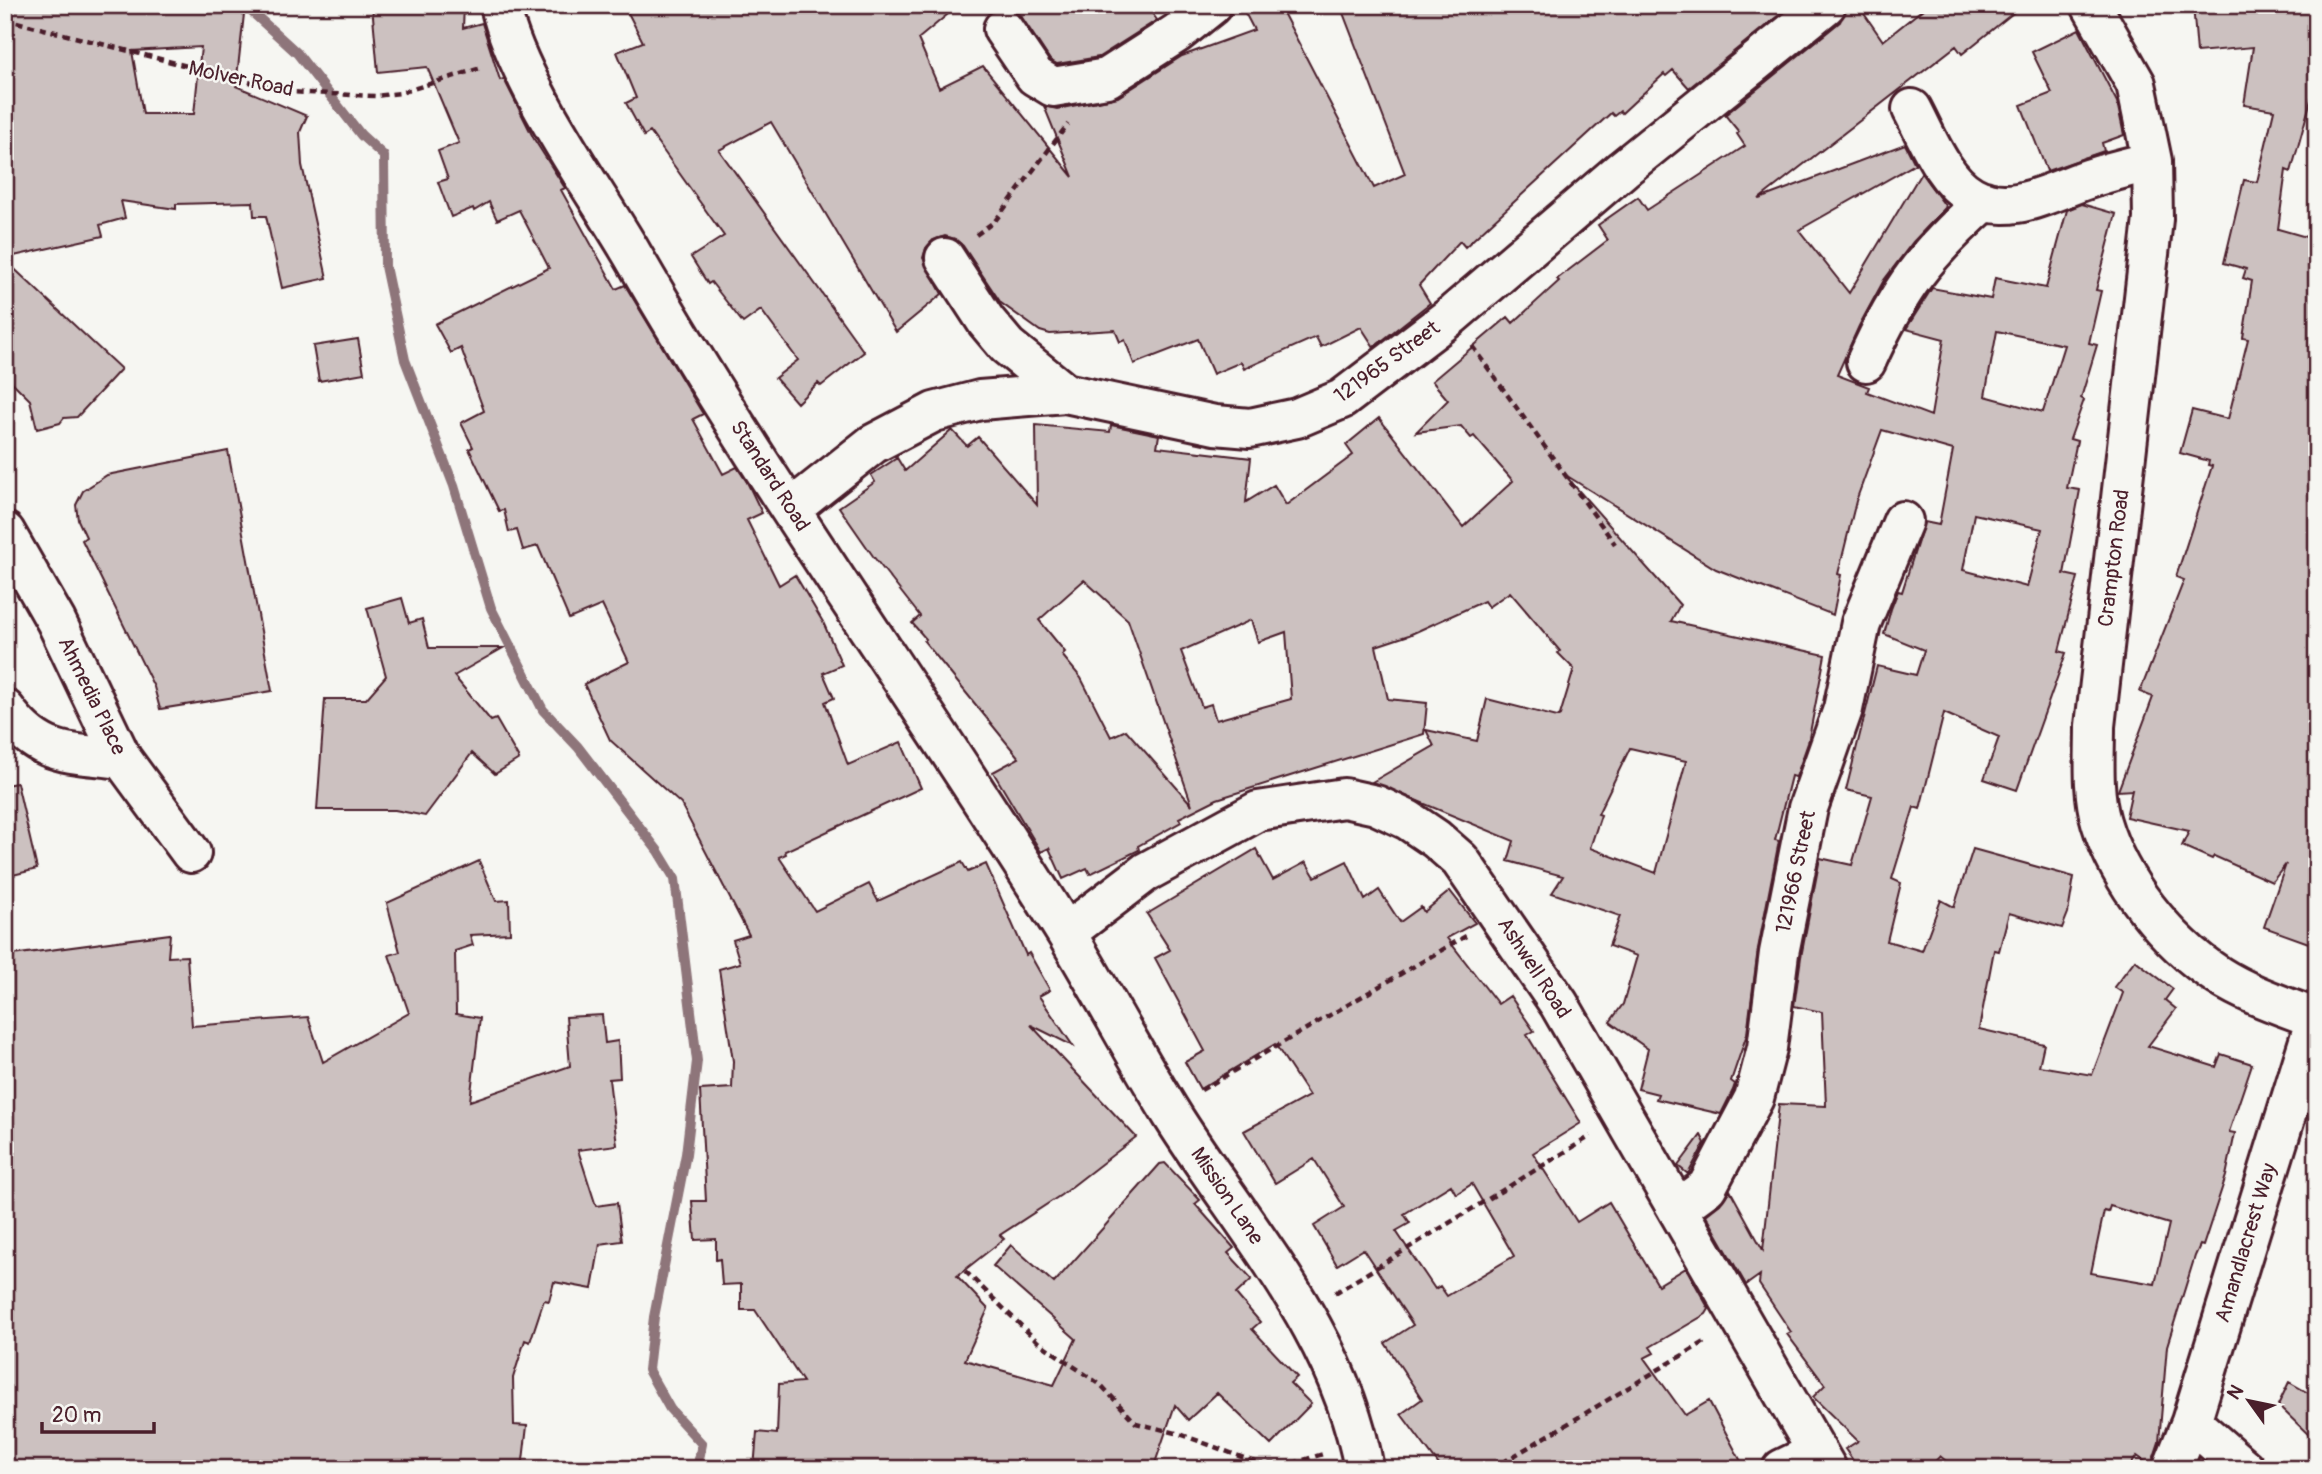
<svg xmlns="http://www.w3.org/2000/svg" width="2322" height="1474" font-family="Pangolin,sans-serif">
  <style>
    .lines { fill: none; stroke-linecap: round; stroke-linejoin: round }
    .stream { stroke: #8e747a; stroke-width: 10 }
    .building { fill: #ccc1c0; stroke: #4a1f2b; stroke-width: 2; fill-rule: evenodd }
    .minor-casing { stroke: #4a1f2b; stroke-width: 44 }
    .path { stroke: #4a1f2b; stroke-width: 4.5; stroke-dasharray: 7 5; stroke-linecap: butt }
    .minor { stroke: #f6f6f2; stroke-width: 38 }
    .labels { text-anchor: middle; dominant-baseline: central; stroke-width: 5; stroke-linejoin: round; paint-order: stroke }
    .street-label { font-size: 21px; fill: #4a1f2b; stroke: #f6f6f2 }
  </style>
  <rect width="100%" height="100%" fill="#f6f6f2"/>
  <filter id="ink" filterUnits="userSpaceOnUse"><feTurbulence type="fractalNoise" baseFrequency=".0143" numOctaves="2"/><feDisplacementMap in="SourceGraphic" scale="14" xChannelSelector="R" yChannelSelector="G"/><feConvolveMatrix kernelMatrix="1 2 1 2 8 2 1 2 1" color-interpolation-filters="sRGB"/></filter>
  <g filter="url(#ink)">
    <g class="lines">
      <path class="stream" d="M252 5 251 11 297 53 361 135 384 156 385 266 405 360 454 486 491 608 543 710 578 747 658 851 675 879 697 1061 686 1154 654 1317 648 1370 670 1409 702 1444 697 1469"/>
    </g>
    <path class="building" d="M10 5H245L236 86 307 116 300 132 302 165 327 278 282 288 266 216H254L253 202 176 204V209L121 201 125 218 100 225 103 236 5 258V16ZM201 47 194 114H143L132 51Z
      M372 5H464L463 28 482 23 500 80 504 79 534 139 565 188 561 190 616 289 625 285 703 414 693 419 723 474 737 467 747 482 762 513 747 520 779 585 795 575 823 622 842 665 823 673 834 698 825 702 848 765 901 742 921 788 785 851 786 854 779 857 815 911 869 884 878 901 962 862 968 872 986 864 1026 955 1029 953 1050 990 1039 996 1073 1046 1031 1025 1136 1137 1061 1195 1000 1235 1004 1239 957 1276 988 1309 965 1360 1054 1385 1076 1339 993 1266 1011 1245 1054 1283 1160 1164 1165 1163 1200 1200 1195 1204 1234 1248 1228 1253 1252 1279 1236 1294 1260 1322 1252 1329 1297 1377 1290 1383 1311 1404 1271 1445 1217 1393 1188 1420 1175 1405 1153 1469H866V1465L809 1461 808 1469H754L757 1432 777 1434 779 1384 803 1382 755 1310H741V1284L722 1285 720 1259 716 1260V1239L695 1240 692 1201H706L700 1090 732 1088 733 1061 719 969 740 963 733 940 749 935 681 804 610 740 584 684 629 662 602 605 569 619 538 546 523 550 517 530 509 532 504 510 499 511 469 449 473 447 461 423 484 411 461 348 451 353 435 324 549 268 519 210 497 220 489 202 474 211 473 208 451 217 438 182 448 179 438 151 459 143 427 67 378 72Z
      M624 5H959L918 39 939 88 983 66 1073 177 1044 106 1057 109 1118 97 1182 56 1254 30 1241 5H1279L1374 188 1405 174 1340 5H1791L1689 88 1673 70 1666 76 1664 74 1622 113 1620 111 1614 116 1611 113 1465 247 1460 241 1419 285 1430 303 1374 347 1361 327 1321 347 1316 337 1244 369 1241 362 1213 374 1198 339 1134 364 1125 340 1120 342 1115 330 1050 334 1040 331 1001 303 963 246 955 239 945 236 933 240 926 248 923 258 942 294 896 332 771 122 719 150 864 352 821 386 818 383 797 403 775 378 798 360 761 310 743 323 711 282 708 284 691 257 724 236 650 132 644 136 626 103 636 98 617 52 643 42Z
      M1002 5H1146L1157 20 1099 57 1057 64 1050 60 1021 16Z
      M1847 5H1858L1883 41 1928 5H2023L1962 54 1956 46 1759 199 1905 144 1915 164 1799 230 1849 293 1921 173 1946 207 1913 242 1884 280 1859 326 1837 375 1869 387 1867 392 1931 416 1944 339 1906 329 1932 288 1991 299 1995 278 2046 288 2067 210 2082 204 2116 214 2096 290 2101 291 2089 343 2097 345 2081 398 2084 400 2070 439 2077 441 2067 488 2080 490 2064 574 2078 577 2059 651 2066 653 2017 790 1984 779 1999 737 1944 713 1920 809 1914 807 1892 879 1901 883 1887 941 1922 951 1941 900 1954 907 1973 849 2074 877 2068 913 2062 928 2009 913 1999 951 1994 950 1979 1029 2044 1044 2039 1066 2092 1075 2123 993 2114 987 2135 960 2173 989 2165 1000 2176 1009 2148 1046 2216 1067 2221 1054 2252 1064 2229 1132 2235 1133 2226 1176 2203 1246 2200 1245 2195 1256 2167 1346 2159 1442 2151 1466 2137 1456 2128 1469H1956L1940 1456 1928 1469H1859L1845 1449 1858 1441 1813 1397 1825 1385 1787 1334 1791 1332 1759 1284 1760 1275 1746 1285 1706 1215 1720 1204 1730 1190 1763 1250 1779 1104 1826 1106 1822 1012 1794 1006 1801 957 1820 858 1852 865 1872 796 1846 790 1877 666 1916 675 1924 650 1884 634 1891 609 1898 591 1902 592 1924 522 1939 525 1953 450 1882 430 1856 501 1838 574 1841 575 1833 615 1716 569 1564 474 1680 605 1671 621 1825 655 1808 743 1796 777 1791 776 1775 840 1779 841 1758 949 1747 1034 1731 1081 1735 1084 1733 1090 1721 1114 1656 1099 1658 1094 1638 1089 1648 1049 1610 1022 1623 1004 1637 956 1609 946 1620 916 1552 893 1563 876 1508 861 1514 841 1372 782 1434 746 1426 730 1477 741 1487 699 1557 717 1560 715 1574 669 1558 653 1560 651 1510 592 1488 607 1484 601 1409 635 1376 646 1388 699 1427 703 1424 734 1217 799 1179 818 1181 822 1138 846 1139 850 1090 874 1087 868 1063 879 1049 848 1041 852 993 772 1019 758 924 641 926 639 912 623 920 616 873 556 839 507 875 482 871 475 897 458 905 471 952 430 967 446 978 437 1037 505 1036 425 1110 432 1111 425 1159 435 1157 447 1251 458 1246 502 1274 485 1286 505 1353 455 1346 445 1379 418 1463 527 1513 481 1474 436 1471 438 1461 426 1416 432 1448 400 1432 381 1508 317 1513 323 1559 281 1557 279 1608 240 1598 225 1638 197 1647 210 1745 146 1737 134 1739 132 1725 115 1840 22ZM1997 331 2064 345 2043 412 1985 396ZM1974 514 2042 529 2027 587 1963 570ZM1084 580 1128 620 1192 805 1126 730 1111 737 1081 678 1062 655 1065 652 1039 620ZM1251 620 1258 642 1286 632 1291 699 1216 720 1211 704 1202 707 1181 651ZM1630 748 1686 761 1656 873 1590 848 1601 815 1598 814ZM2110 1206 2169 1224 2155 1284 2091 1273 2104 1211 2108 1212Z
      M2193 5H2317V78L2291 172 2286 170 2278 229 2317 240V946L2264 927 2286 864 2272 882 2214 856 2212 859 2182 846 2189 831 2126 817 2132 790 2118 791 2153 697 2140 692 2184 580 2176 577 2212 466 2208 465 2209 461 2180 453 2192 410 2228 419 2248 339 2243 338 2252 281 2243 278 2246 269 2224 263 2244 180 2257 182 2274 110 2244 105 2253 47 2197 52Z
      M2079 29 2117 102 2124 135 2102 143 2104 151 2047 171 2021 105 2052 93 2032 52Z
      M5 260 121 369 77 417 64 418 60 423 37 429 30 400 5 375Z
      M358 339 364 373 319 381 313 346Z
      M228 451 272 691 160 709 154 687 82 540 86 537 78 520 76 505 83 491 107 475Z
      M402 598 409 623 422 619 429 648H503L454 676 491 721 496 719 519 759 495 774 472 753 425 816 395 810H317L325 699H366L386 676 367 608Z
      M17 783 37 869 5 877V785Z
      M1256 849 1273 880 1306 862 1315 877 1347 861 1365 900 1379 890 1400 922 1421 907 1424 912 1450 891 1475 923 1447 938 1498 1004 1510 996 1534 1031 1527 1035 1581 1123 1533 1153 1577 1222 1609 1202 1658 1285 1686 1268 1709 1309 1706 1314 1650 1347 1654 1353 1644 1358 1685 1415 1709 1401 1745 1469H1442L1401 1414 1422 1399 1385 1343 1413 1325 1363 1249 1337 1265 1314 1226 1344 1207 1314 1159 1275 1183 1244 1131 1309 1096 1275 1044 1200 1089 1185 1062 1205 1051 1155 958 1170 950 1147 914ZM1472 1184 1514 1256 1447 1296 1440 1286 1435 1289 1396 1231 1410 1223 1404 1214 1451 1185 1456 1194Z
      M479 861 496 901 509 900 510 933 470 935 473 945 455 951 456 1014 480 1018 470 1101 570 1066 566 1017 602 1015 605 1043 618 1041 620 1078 609 1079 617 1145 578 1150 596 1206 617 1203 622 1241 600 1244 592 1289 554 1282 549 1301 544 1300 530 1342 525 1340 513 1378 514 1425 527 1426 522 1469H5V956L170 934 168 957 187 956 192 1026 308 1017 323 1062 409 1013 389 955 400 952 387 903Z
      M1701 1135 1705 1143 1688 1174 1678 1166Z
      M2289 1382 2317 1398V1443L2278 1405Z"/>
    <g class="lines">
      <defs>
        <path id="minor" d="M500 5C517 83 591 184 632 254 766 487 925 705 1066 933 1103 994 1136 1057 1174 1118 1245 1230 1341 1334 1364 1469
          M2091 5 2136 84 2152 161 2153 219 2095 726C2095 757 2092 792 2101 822 2119 882 2167 942 2219 976 2249 995 2284 1006 2317 1019
          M1003 29 1035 76 1053 87 1107 78 1177 33 1212 5
          M1912 109C1927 137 1943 180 1972 196 2009 217 2050 192 2085 180 2107 172 2130 167 2152 161
          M945 258 986 321 1007 346 1065 393
          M1866 362C1899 288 1925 255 1985 201
          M791 509 873 444 934 412 980 400 1065 393 1215 425 1250 428 1297 418 1342 399 1451 316 1623 169 1826 5
          M5 532 56 621 122 759 191 853
          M5 709C39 757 68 752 122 759
          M1066 933 1146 872 1258 811 1344 798 1376 805 1408 820 1436 839 1460 860 1559 1004 1827 1469
          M1677 1209 1707 1187 1754 1098 1767 1048 1779 953 1808 808 1843 709 1861 623 1903 521
          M2191 1422 2245 1469
          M1782 1469 1817 1452
          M2172 1469 2191 1422 2317 1015"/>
      </defs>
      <use href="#minor" class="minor-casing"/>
      <path class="path" d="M5 19 288 92 375 96 400 93 481 68
        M976 235 995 221 1068 124
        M1472 346 1615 544
        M1201 1090 1466 936
        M965 1271 1038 1342 1101 1385 1136 1423 1180 1434 1260 1464
        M1335 1293 1591 1136
        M1198 1469 1208 1463 1290 1464 1323 1454
        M1492 1469 1708 1340"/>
      <use href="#minor" class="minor"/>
    </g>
  </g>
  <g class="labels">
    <g class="street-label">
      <text transform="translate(241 79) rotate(12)">Molver Road</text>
      <text transform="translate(1387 362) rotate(-36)">121965 Street</text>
      <text transform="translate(770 476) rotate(57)">Standard Road</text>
      <text transform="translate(2114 558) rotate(-83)">Crampton Road</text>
      <text transform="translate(92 696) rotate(64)">Ahmedia Place</text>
      <text transform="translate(1796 872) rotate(-78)">121966 Street</text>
      <text transform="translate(1534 968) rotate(57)">Ashwell Road</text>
      <text transform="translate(1227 1196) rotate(56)">Mission Lane</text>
      <text transform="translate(2246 1243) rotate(-73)">Amandlacrest Way</text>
    </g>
  </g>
  <rect width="2322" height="1474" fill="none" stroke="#f6f6f2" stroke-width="28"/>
  <rect x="14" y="14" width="2294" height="1446" fill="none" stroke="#4a1f2b" stroke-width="2.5" filter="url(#ink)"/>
  <g transform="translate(2249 1401) rotate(303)" stroke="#f6f6f2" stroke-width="5" paint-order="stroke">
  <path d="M0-5L12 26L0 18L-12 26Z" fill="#4a1f2b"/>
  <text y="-10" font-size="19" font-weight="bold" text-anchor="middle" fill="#4a1f2b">N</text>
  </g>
  <path d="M42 1422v10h112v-10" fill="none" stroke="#4a1f2b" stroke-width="3.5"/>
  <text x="52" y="1422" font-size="21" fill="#4a1f2b" stroke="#f6f6f2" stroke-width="5" paint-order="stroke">20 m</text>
</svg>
